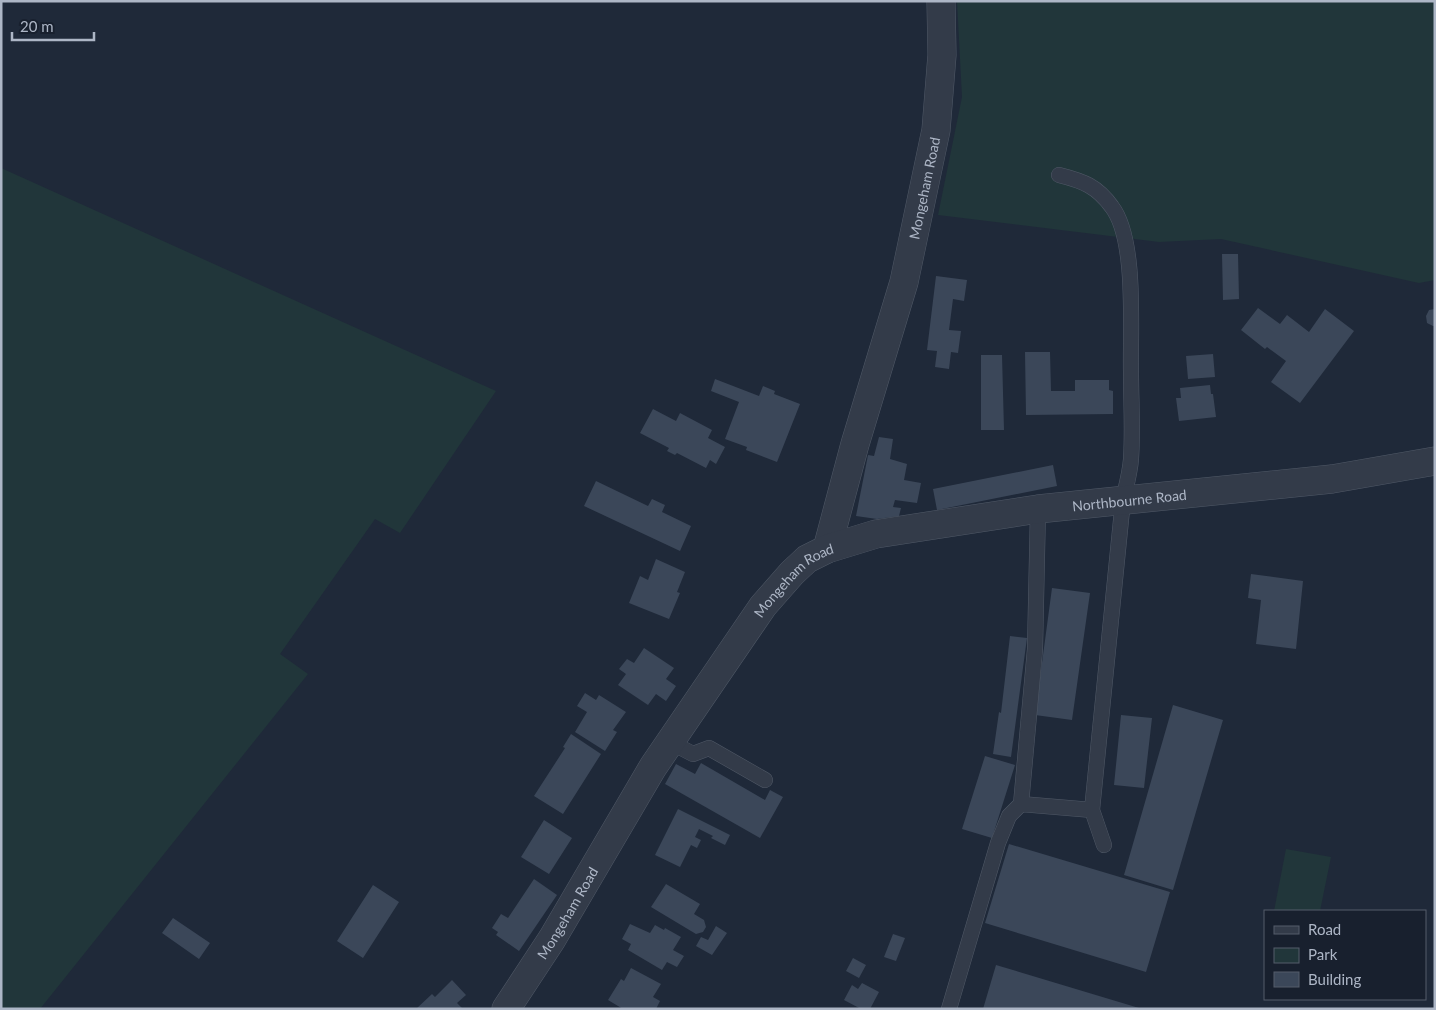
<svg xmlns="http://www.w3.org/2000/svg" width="1436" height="1010" font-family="Lato,sans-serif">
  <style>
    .green { fill: #21363a }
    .building { fill: #3b4759 }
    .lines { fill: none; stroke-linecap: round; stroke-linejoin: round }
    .service-casing { stroke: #505967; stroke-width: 16 }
    .tertiary-casing { stroke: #505967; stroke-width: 29 }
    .service { stroke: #333b49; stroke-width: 15 }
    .tertiary { stroke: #333b49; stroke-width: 28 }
    .labels { text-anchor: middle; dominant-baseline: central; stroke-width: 5; stroke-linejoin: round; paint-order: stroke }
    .street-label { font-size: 14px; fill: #adb6c6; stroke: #18202e }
  </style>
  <rect width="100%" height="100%" fill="#1f2939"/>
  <path class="green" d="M957 1H1435V280L1419 283 1221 239 1159 242 938 215 962 97Z
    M1 168 496 391 400 533 375 519 280 654 308 674 40 1009H1Z
    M1286 849 1331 857 1320 911H1274Z"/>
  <path class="building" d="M1222 254H1238L1239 299 1223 300Z
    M936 276 967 280 964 301 953 299 949 330 961 331 958 353 951 352 949 369 935 367 937 351 927 350Z
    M1258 308 1280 324 1287 315 1309 332 1325 309 1354 331 1300 403 1271 382 1286 361 1267 347 1265 349 1241 330Z
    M1435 309V326H1433L1427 323 1426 316 1429 310Z
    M1025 352H1050L1051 391H1075V380H1109V390L1113 391V414L1026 415Z
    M1213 354 1215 377 1188 379 1186 356Z
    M981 355H1002L1004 430H981Z
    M715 379 759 396 763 386 775 391 774 394 800 404 777 462 746 450 747 447 725 439 739 402 711 391Z
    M1210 385 1211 394H1213L1216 417 1179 421 1176 398H1181L1180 388Z
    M653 409 676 421 680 413 712 430 708 438 725 447 716 464 710 460 706 468 677 453 675 455 667 451 669 448 640 433Z
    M879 437 893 439 890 459 907 464 904 480 921 483 917 503 895 500 893 507 901 508 899 516 877 519 856 516 868 455 874 456Z
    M1053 465 1057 486 937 510 933 489Z
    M596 481 648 506 652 499 665 505 662 512 691 526 680 551 584 506Z
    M656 559 685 572 677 592 680 593 669 619 629 603 640 576 648 580Z
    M1251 574 1303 581 1296 649 1256 644 1261 600 1248 598Z
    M1052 588 1090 593 1072 720 1035 715Z
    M1010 636 1027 638 1011 757 993 754 999 712 1001 713Z
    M644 648 674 668 666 679 676 686 666 701 656 694 648 705 618 685 626 674 619 669 627 659 634 663Z
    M585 693 596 700 599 695 626 712 613 730 617 732 605 751 575 732 587 712 577 706Z
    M1173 705 1223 720 1173 890 1124 875Z
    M1121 715 1152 718 1144 788 1114 785Z
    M571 734 601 754 563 814 534 796 565 748 563 747Z
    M985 756 1015 765 992 838 962 829Z
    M701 763 765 800 770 790 783 797 760 838 665 784 676 764 695 774Z
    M678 809 730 835 725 845 711 838 713 836 699 829 695 837 701 840 697 848 691 845 680 867 655 855Z
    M544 820 572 838 549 874 521 857Z
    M1009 844 1170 892 1146 972 985 923Z
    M534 879 557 895 519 951 496 935 498 932 492 928 501 914 508 918Z
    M666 884 700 904 694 914 704 920 706 927 703 932 696 934 651 907Z
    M373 885 399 902 363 958 337 941Z
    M173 918 210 943 199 959 162 933Z
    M630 924 650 933 655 925 664 930 665 928 681 937 673 950 684 956 677 967 667 962 662 970 628 950 631 944 622 939Z
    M716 926 727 933 712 955 696 946 701 937 708 940Z
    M893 934 905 938 896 961 884 957Z
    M853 958 866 965 859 978 846 971Z
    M996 965 1139 1008V1009H983Z
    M631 968 661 984 653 997 660 1001 656 1009H623L608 1000 621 979 624 981Z
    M452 980 466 995 457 1003 463 1009H416L432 994 435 997Z
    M862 983 879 992 870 1009H861L844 1000 852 985 858 989Z"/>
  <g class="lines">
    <defs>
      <path id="service" d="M1059 175C1083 181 1097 186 1112 207 1137 240 1130 330 1131 372 1131 401 1133 430 1131 459 1130 473 1126 487 1123 500L1092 810 1104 845
        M1038 509 1035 649 1021 804 1092 810
        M670 742 693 754 709 748 765 780
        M949 1009 998 843 1009 816 1021 804"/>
      <g id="tertiary">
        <path id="s1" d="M827 549 855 444 904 282 936 130 942 55 941 1"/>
        <path id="s2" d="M506 1009 552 939 653 767 763 606 792 573 807 559 827 549 876 534 1038 509 1332 479 1435 461"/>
      </g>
    </defs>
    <use href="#service" class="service-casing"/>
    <use href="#tertiary" class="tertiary-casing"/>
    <use href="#service" class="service"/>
    <use href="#tertiary" class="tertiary"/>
  </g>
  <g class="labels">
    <g class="street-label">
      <text stroke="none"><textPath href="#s1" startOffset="374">Mongeham Road</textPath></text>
      <text stroke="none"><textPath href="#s2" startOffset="872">Northbourne Road</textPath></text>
      <text stroke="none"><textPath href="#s2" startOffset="519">Mongeham Road</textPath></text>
      <text stroke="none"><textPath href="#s2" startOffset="114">Mongeham Road</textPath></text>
    </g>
  </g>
  <rect width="1436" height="1010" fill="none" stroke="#adb6c6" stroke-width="5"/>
  <rect x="1264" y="910" width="162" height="90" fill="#18202e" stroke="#545c6b"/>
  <rect x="1274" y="926" width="25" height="8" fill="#333b49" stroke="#545c6b"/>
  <text x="1308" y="935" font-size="15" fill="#adb6c6">Road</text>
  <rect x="1274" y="948" width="25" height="15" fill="#21363a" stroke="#545c6b"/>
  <text x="1308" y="960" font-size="15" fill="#adb6c6">Park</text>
  <rect x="1274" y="972" width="25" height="15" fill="#3b4759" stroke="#545c6b"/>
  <text x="1308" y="985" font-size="15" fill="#adb6c6">Building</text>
  <path d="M12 32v8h82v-8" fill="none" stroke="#adb6c6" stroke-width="2.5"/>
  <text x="20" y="32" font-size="15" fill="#adb6c6" stroke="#18202e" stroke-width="4" paint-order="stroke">20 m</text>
</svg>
